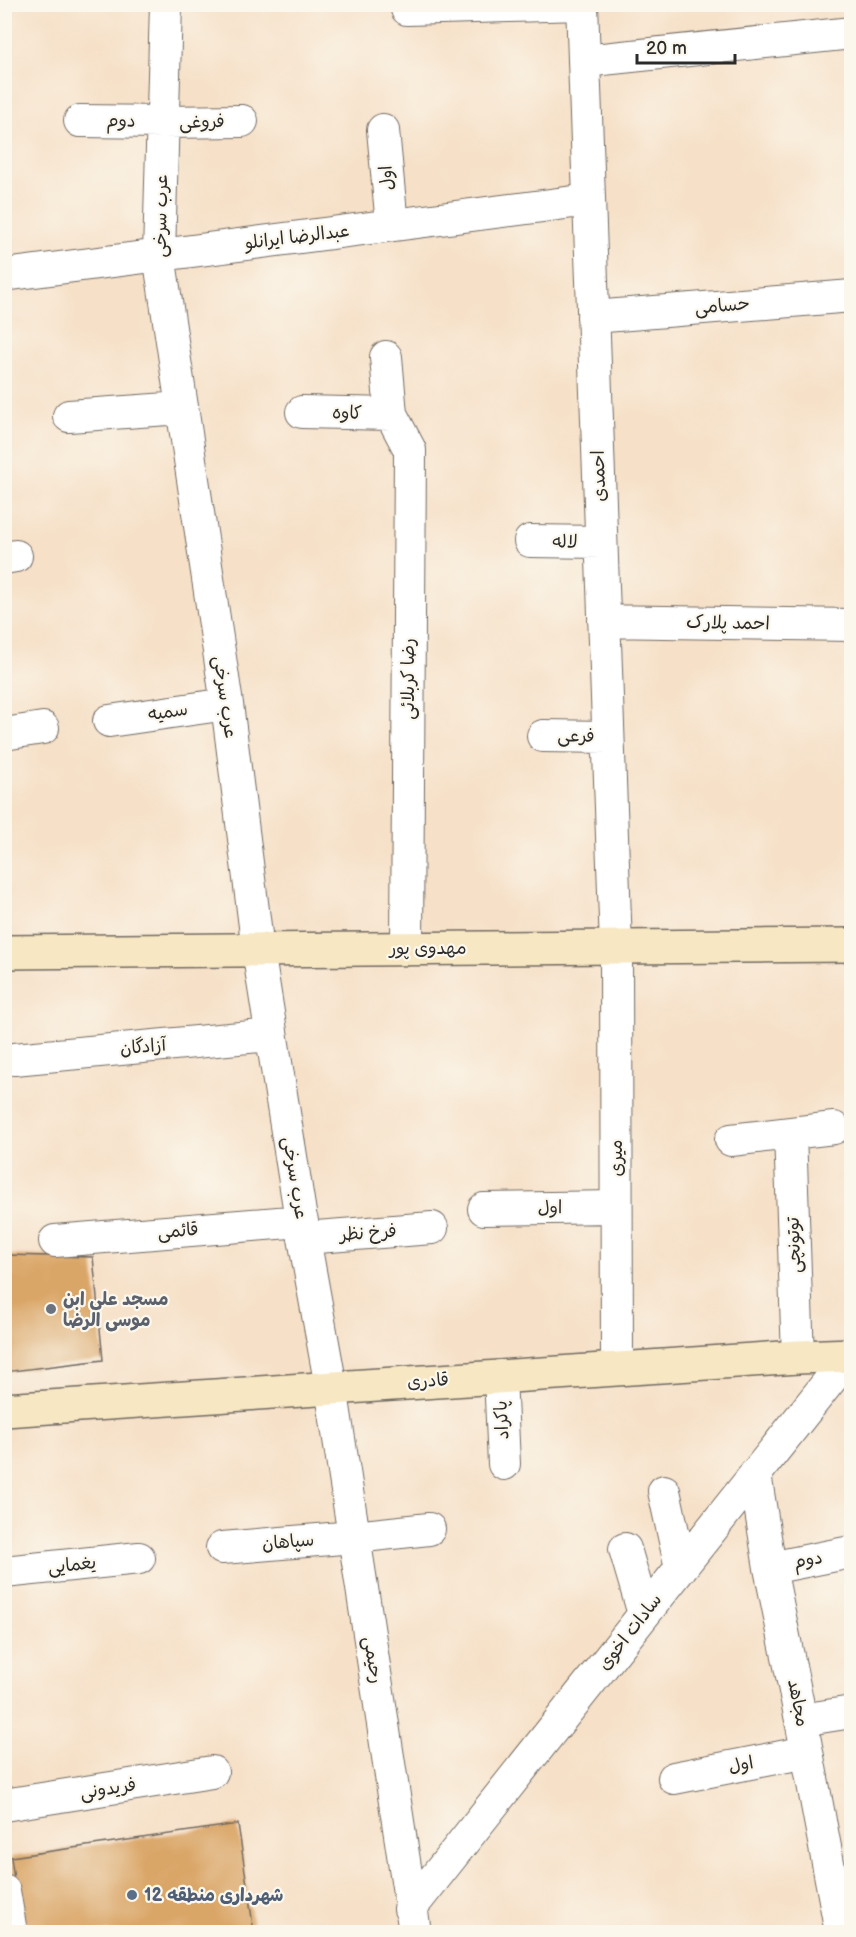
<svg xmlns="http://www.w3.org/2000/svg" width="856" height="1937" font-family="'Balsamiq Sans','Playpen Sans Arabic',sans-serif">
  <style>
    .building { fill: #daa667 }
    .lines { fill: none; stroke-linecap: round; stroke-linejoin: round }
    .street-casing { stroke: #726a62; stroke-width: 34 }
    .secondary-casing { stroke: #726a62; stroke-width: 36 }
    .street { stroke: #fff; stroke-width: 32 }
    .secondary { stroke: #f7e8c3; stroke-width: 33 }
    .worship-dot { fill: #6b7280; stroke: #fbf7ec; stroke-width: 2 }
    .service-dot { fill: #5c6f8a; stroke: #fbf7ec; stroke-width: 2 }
    .labels { text-anchor: middle; dominant-baseline: central; stroke-width: 4.5; stroke-linejoin: round; paint-order: stroke }
    .street-label { font-size: 18px; fill: #2b2b2b; stroke: #fbf7ec }
    .worship-label { font-size: 18px; font-weight: bold; fill: #5b616d; stroke: #fbf7ec; text-anchor: start }
    .service-label { font-size: 18px; font-weight: bold; fill: #4e5e75; stroke: #fbf7ec; text-anchor: start }
  </style>
  <rect width="100%" height="100%" fill="#fbf7ec"/>
  <filter id="ink" filterUnits="userSpaceOnUse"><feTurbulence type="fractalNoise" baseFrequency=".0167" numOctaves="2"/><feDisplacementMap in="SourceGraphic" scale="12" xChannelSelector="R" yChannelSelector="G"/><feConvolveMatrix kernelMatrix="1 2 1 2 8 2 1 2 1" color-interpolation-filters="sRGB"/></filter>
  <filter id="wash" filterUnits="userSpaceOnUse"><feTurbulence type="fractalNoise" baseFrequency=".008" numOctaves="4" result="noise"/><feDisplacementMap in="SourceGraphic" scale="24" xChannelSelector="R" yChannelSelector="G"/><feGaussianBlur stdDeviation="1.35" result="paint"/><feColorMatrix in="noise" values="0 0 0 0 0 0 0 0 0 0 0 0 0 0 0 0 0 1.4 0 .05"/><feComposite in="paint" operator="in"/></filter>
  <g filter="url(#wash)">
    <rect width="100%" height="100%" fill="#f6e0c7"/>
    <g id="blocks">
      <path class="building" d="M4 1255 93 1257 103 1360 4 1372Z
        M238 1824 254 1932H21L11 1857Z"/>
    </g>
  </g>
  <g filter="url(#ink)">
    <use href="#blocks" fill-opacity="0" stroke="#726a62" stroke-width="1.5"/>
    <g class="lines">
      <defs>
        <path id="street" d="M166 4 159 255 227 704 258 950 304 1238 331 1387 415 1932
          M582 4 616 947 617 1369
          M407 9 582 4
          M584 61 852 33
          M80 121 163 122 242 121
          M383 130 392 225
          M4 275 589 200
          M593 317 852 296
          M386 357 391 414 410 450 407 948
          M302 412 391 414
          M69 416 182 408
          M530 541 601 542
          M4 558 16 556
          M604 621 852 625
          M109 721 227 704
          M4 734 43 728
          M543 736 608 737
          M14 1059 271 1035
          M790 1133 798 1357
          M731 1140 834 1128
          M484 1209 616 1207
          M304 1238 432 1228
          M55 1241 302 1221
          M500 1376 504 1464
          M755 1474 770 1568 801 1720 841 1932
          M664 1491 681 1568
          M222 1548 354 1537 429 1529
          M625 1549 644 1614
          M770 1568 846 1553
          M4 1572 139 1558
          M801 1720 852 1712
          M674 1778 807 1752
          M4 1805 212 1772
          M4 1891 11 1932
          M410 1909 850 1355"/>
        <path id="secondary" d="M4 952 852 945
          M4 1410 798 1357 852 1355"/>
      </defs>
      <use href="#street" class="street-casing"/>
      <use href="#secondary" class="secondary-casing"/>
      <use href="#street" class="street"/>
      <use href="#secondary" class="secondary"/>
    </g>
  </g>
  <circle class="worship-dot" cx="51" cy="1309" r="6"/>
  <circle class="service-dot" cx="132" cy="1895" r="6"/>
  <g class="labels">
    <g class="street-label">
      <text transform="translate(121 121) rotate(1)">دوم</text>
      <text transform="translate(202 122) rotate(-1)">فروغی</text>
      <text transform="translate(387 178) rotate(-95)">اول</text>
      <text transform="translate(161 216) rotate(-89)">عرب سرخی</text>
      <text transform="translate(297 237) rotate(-7)">عبدالرضا ایرانلو</text>
      <text transform="translate(722 306) rotate(-5)">حسامی</text>
      <text transform="translate(347 413) rotate(1)">کاوه</text>
      <text transform="translate(599 476) rotate(-92)">احمدی</text>
      <text transform="translate(565 542) rotate(1)">لاله</text>
      <text transform="translate(728 623) rotate(1)">احمد پلارک</text>
      <text transform="translate(408 679) rotate(-90)">رضا کربلائی</text>
      <text transform="translate(225 697) rotate(82)">عرب سرخی</text>
      <text transform="translate(168 712) rotate(-8)">سمیه</text>
      <text transform="translate(576 736) rotate(1)">فرعی</text>
      <text x="428" y="948">مهدوی پور</text>
      <text transform="translate(143 1047) rotate(-5)">آزادگان</text>
      <text transform="translate(616 1158) rotate(-90)">میری</text>
      <text transform="translate(295 1178) rotate(81)">عرب سرخی</text>
      <text transform="translate(550 1208) rotate(-1)">اول</text>
      <text transform="translate(178 1231) rotate(-5)">قائمی</text>
      <text transform="translate(368 1233) rotate(-4)">فرخ نظر</text>
      <text transform="translate(794 1245) rotate(-92)">توتونچی</text>
      <text transform="translate(428 1381) rotate(-4)">قادرى</text>
      <text transform="translate(502 1420) rotate(-93)">پاکراد</text>
      <text transform="translate(288 1542) rotate(-5)">سپاهان</text>
      <text transform="translate(808 1560) rotate(-11)">دوم</text>
      <text transform="translate(72 1565) rotate(-6)">یغمایی</text>
      <text transform="translate(630 1632) rotate(-52)">سادات اخوی</text>
      <text transform="translate(373 1660) rotate(81)">رحیمی</text>
      <text transform="translate(798 1703) rotate(79)">مجاهد</text>
      <text transform="translate(741 1765) rotate(-11)">اول</text>
      <text transform="translate(108 1789) rotate(-9)">فریدونی</text>
    </g>
    <g class="worship-label">
      <text x="63" y="1299">مسجد علی ابن<tspan x="63" dy="21">موسی الرضا</tspan></text>
    </g>
    <g class="service-label">
      <text x="144" y="1895">شهرداری منطقه 12</text>
    </g>
  </g>
  <rect width="856" height="1937" fill="none" stroke="#fbf7ec" stroke-width="24"/>
  <path d="M637 54v9h98v-9" fill="none" stroke="#2b2b2b" stroke-width="3"/>
  <text x="646" y="54" font-size="18" fill="#2b2b2b" stroke="#fbf7ec" stroke-width="4.5" paint-order="stroke">20 m</text>
</svg>
